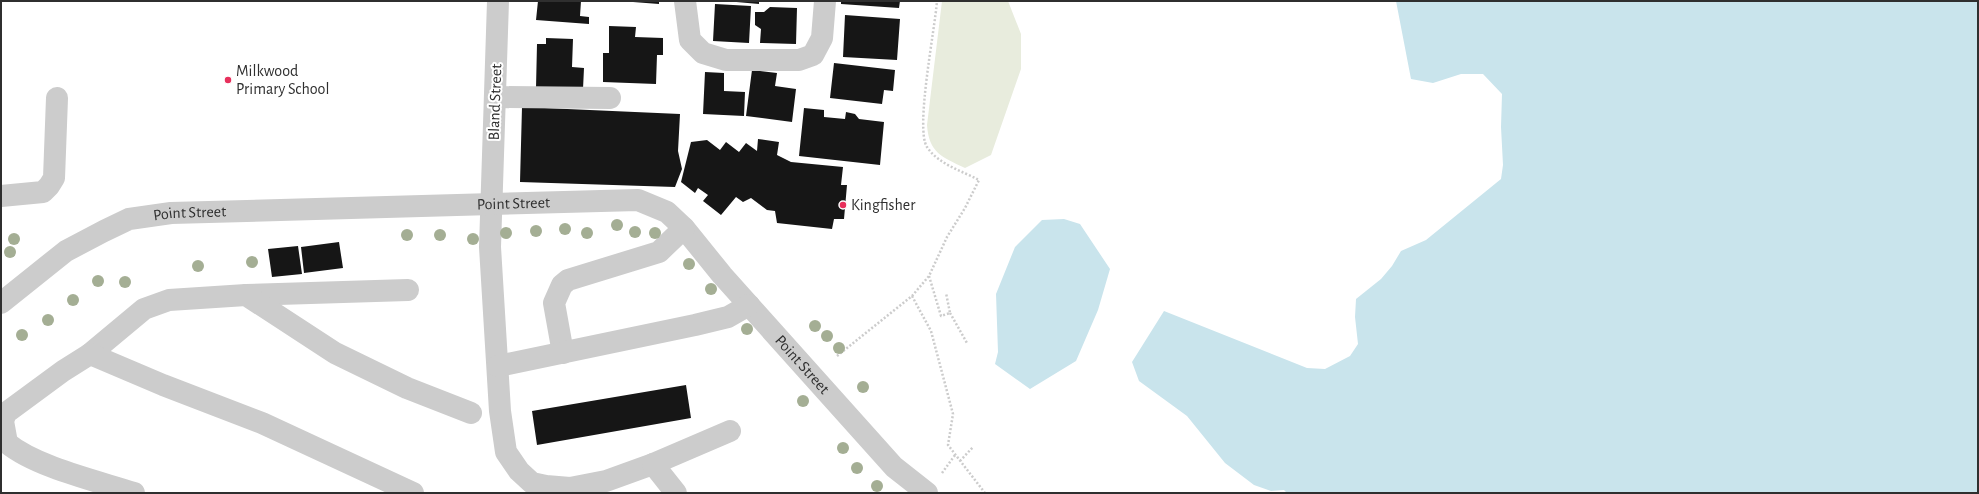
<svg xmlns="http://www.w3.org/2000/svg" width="1979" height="494" font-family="'Alegreya Sans',sans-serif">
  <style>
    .green { fill: #e8ecdd }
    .water { fill: #c9e4ec }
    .building { fill: #161616 }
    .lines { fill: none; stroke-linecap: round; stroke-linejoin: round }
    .path { stroke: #ccc; stroke-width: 2.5; stroke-dasharray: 2 2; stroke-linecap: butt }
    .minor { stroke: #ccc; stroke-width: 22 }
    .tree { fill: #a4ae94 }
    .poi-dot { fill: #e7305c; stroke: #fff; stroke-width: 1.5 }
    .labels { text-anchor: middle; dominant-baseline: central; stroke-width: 4; stroke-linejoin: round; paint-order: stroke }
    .poi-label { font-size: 16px; fill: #2f2f2f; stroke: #fff; text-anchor: start }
    .street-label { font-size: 16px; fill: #2f2f2f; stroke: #fff }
  </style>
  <rect width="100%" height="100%" fill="#fff"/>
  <path class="green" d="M942 1H1008L1021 34V69L991 155 965 168C942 157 929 153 927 125Z"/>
  <path class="water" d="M1396 1H1978V493H1287L1284 490 1271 491 1254 485 1225 463 1187 416 1139 381 1132 362 1164 311 1307 368 1325 369 1350 356 1358 344 1355 317 1356 299 1381 279 1392 266 1401 251 1426 240 1501 179 1503 165 1501 127 1502 94 1483 74H1461L1433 83 1411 79Z
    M1064 219 1080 224 1110 269 1098 310 1076 361 1030 389 995 364 998 352 996 294 1015 247 1042 220Z"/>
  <path class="building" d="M538 1H581L580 16 589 17V24L536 20Z
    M633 1H659V4L633 2Z
    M725 1H759V4Z
    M841 1H900L899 8 841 4Z
    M715 4 751 6 749 43 713 41Z
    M770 7 797 8 796 44 760 43 761 29 755 25V12H764Z
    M845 15 900 19 897 60 843 57Z
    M609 26 636 27 635 37 663 38V55H657L656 84 603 82V53H609Z
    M546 38 573 39 572 67 584 68 583 89 536 88 537 44H546Z
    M834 63 895 70 893 91 884 90 882 104 830 98Z
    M752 70 777 73 775 86 796 89 792 122 746 116Z
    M705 72 724 73V91L745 92 744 116 703 114Z
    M522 107 680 114 678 151 682 169 675 187 520 182Z
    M804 108 824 110V117L845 119 846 112 855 114 859 119 884 122 880 165 799 156Z
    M758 139 779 142 777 155 791 162 843 167 841 185H847L844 219H834L832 229 777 223 775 211 767 210 751 198 743 202 736 197 721 215 703 201 708 195 698 188 695 193 681 182 691 142 707 140 720 150 726 142 739 152 746 143 757 151Z
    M339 242 343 268 304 273 301 247Z
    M298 246 302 274 272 277 268 249Z
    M686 385 691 418 537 445 532 411Z"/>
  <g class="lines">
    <path class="path" d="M929 276 941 316 950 313 946 293
      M912 296 931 331 953 414 948 445 985 493
      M950 313 967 343
      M837 356 912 296 929 276 947 237 965 208 979 180C962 171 938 164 927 147 915 129 935 29 937 1
      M960 461 973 447
      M942 473 955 455"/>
    <g class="minor">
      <path d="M498 1 490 247 500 411 506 452 519 471 532 483 546 486 570 488 606 481 653 464 730 431"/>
      <path d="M685 1 690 40 703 53 726 60H799L813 55 822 38 825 1"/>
      <path d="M495 97 610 98"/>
      <path d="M1 196 43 192 49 186 54 178 57 98"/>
      <path d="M246 295 408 290"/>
      <path id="s1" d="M1 303 66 251 104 231 129 219 171 213 638 200 667 212 684 228 722 275 894 467 927 493"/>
      <path d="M563 353 554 303 562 285 568 280 659 252 684 228"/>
      <path d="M90 354 144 309 169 300 246 295 335 353 407 388 471 413"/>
      <path d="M498 366 695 325 728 317 749 305"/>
      <path d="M653 464 676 493"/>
      <path d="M134 493C97 481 36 467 7 443L3 421 6 413 63 371 90 354 163 385 262 423 413 493"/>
    </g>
  </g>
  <g class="tree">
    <circle cx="617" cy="225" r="6"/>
    <circle cx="565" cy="229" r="6"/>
    <circle cx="536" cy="231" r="6"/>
    <circle cx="635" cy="232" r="6"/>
    <circle cx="506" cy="233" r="6"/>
    <circle cx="587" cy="233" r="6"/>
    <circle cx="655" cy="233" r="6"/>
    <circle cx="407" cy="235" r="6"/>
    <circle cx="440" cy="235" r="6"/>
    <circle cx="14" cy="239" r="6"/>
    <circle cx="473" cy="239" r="6"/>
    <circle cx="10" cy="252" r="6"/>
    <circle cx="252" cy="262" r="6"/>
    <circle cx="689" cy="264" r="6"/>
    <circle cx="198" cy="266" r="6"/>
    <circle cx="98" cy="281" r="6"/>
    <circle cx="125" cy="282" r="6"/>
    <circle cx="711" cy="289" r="6"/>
    <circle cx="73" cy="300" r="6"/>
    <circle cx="48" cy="320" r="6"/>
    <circle cx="815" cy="326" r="6"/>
    <circle cx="747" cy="329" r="6"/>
    <circle cx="22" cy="335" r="6"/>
    <circle cx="827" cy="336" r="6"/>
    <circle cx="839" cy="348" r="6"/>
    <circle cx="863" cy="387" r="6"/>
    <circle cx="803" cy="401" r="6"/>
    <circle cx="843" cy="448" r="6"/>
    <circle cx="857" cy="468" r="6"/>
    <circle cx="877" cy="486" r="6"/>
  </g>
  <g class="poi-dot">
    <circle cx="228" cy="80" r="4"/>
    <circle cx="843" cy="205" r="4"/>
  </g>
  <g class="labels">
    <g class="poi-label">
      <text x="236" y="71">Milkwood<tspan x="236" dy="18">Primary School</tspan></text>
      <text x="851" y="205">Kingfisher</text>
    </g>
    <g class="street-label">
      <text transform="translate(495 102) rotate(-88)">Bland Street</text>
      <text stroke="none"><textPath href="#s1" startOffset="539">Point Street</textPath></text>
      <text stroke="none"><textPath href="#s1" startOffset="215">Point Street</textPath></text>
      <text stroke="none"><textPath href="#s1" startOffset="899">Point Street</textPath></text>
    </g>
  </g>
  <rect width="1979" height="494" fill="none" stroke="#2f2f2f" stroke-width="4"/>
</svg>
